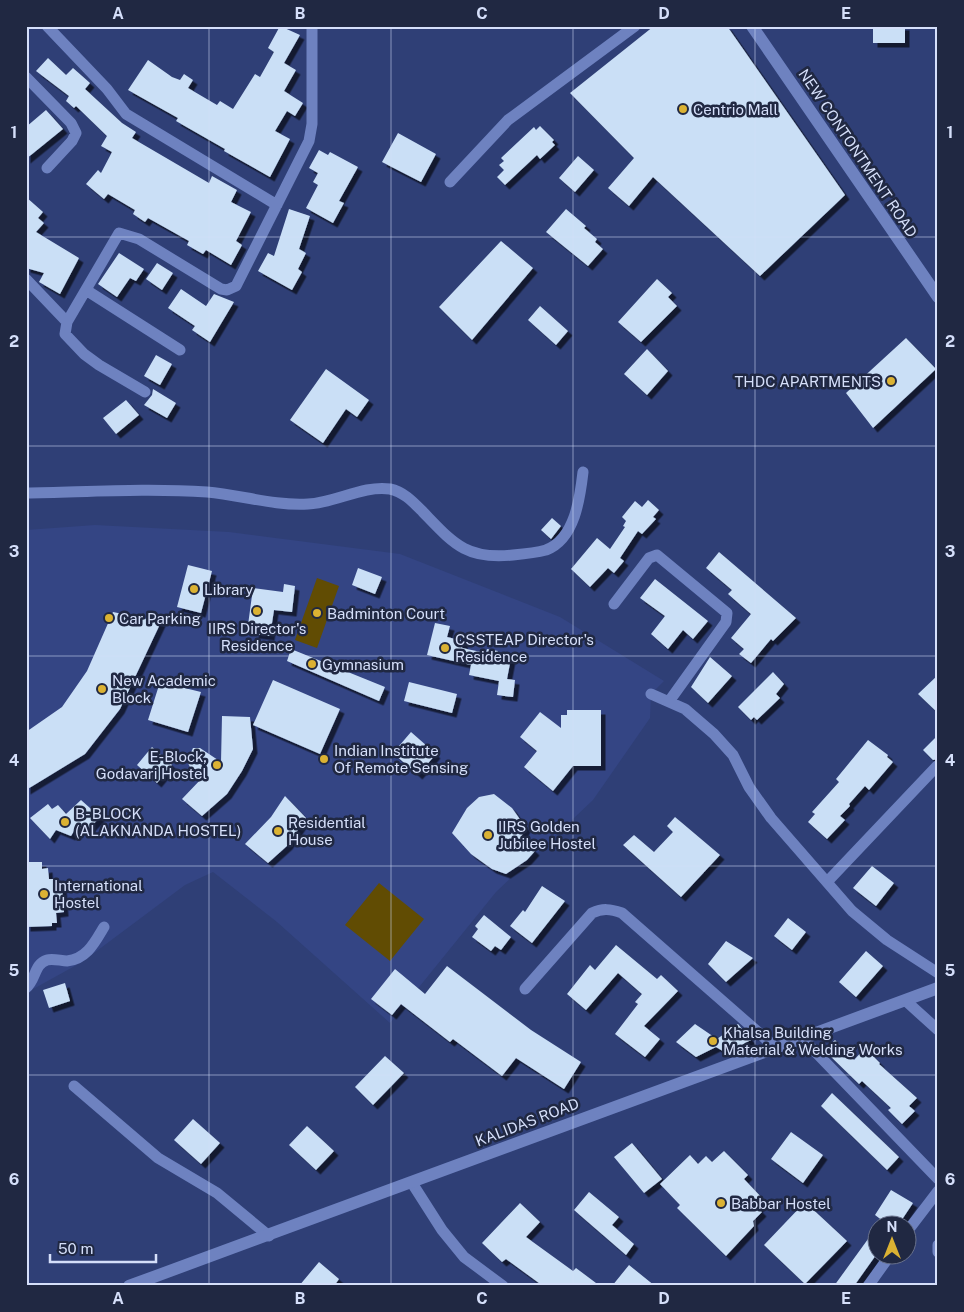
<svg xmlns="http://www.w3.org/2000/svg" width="964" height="1312" font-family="'Public Sans',sans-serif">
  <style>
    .built { fill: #344584 }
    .green { fill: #614c03 }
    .building { fill: #cadff6; filter: url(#shadow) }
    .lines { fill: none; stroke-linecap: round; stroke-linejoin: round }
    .street { stroke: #6e82c0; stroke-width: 11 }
    .secondary { stroke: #6e82c0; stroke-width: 12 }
    .grid { fill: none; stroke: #d5dffa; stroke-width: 1; stroke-opacity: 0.55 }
    .poi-dot { fill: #dbb233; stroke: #202842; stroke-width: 2 }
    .labels { text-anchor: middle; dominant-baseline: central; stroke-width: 5; stroke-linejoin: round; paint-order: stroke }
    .poi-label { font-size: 15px; fill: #d5dffa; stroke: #202842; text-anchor: start }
    .street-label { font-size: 15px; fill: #d5dffa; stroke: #202842 }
    .neatline { fill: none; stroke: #d5dffa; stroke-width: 2 }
    .grid-label { font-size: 16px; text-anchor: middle; font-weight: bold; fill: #d5dffa }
  </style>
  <defs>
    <filter id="shadow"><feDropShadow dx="4.5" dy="4.5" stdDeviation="0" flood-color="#0009"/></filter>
  </defs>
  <rect width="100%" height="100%" fill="#2f3f76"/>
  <path class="built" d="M95 525 229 532 400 554 560 617 664 681 651 694 650 718 593 800 496 892 390 1023 277 922 213 872 185 885 82 962 26 993V530Z"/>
  <path class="green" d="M317 578 339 586 317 648 295 640Z
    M379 883 424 919 390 961 345 925Z"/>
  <path class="building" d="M280 26 300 35 284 63 296 70 284 91 303 103 295 116 287 111 275 131 290 139 270 177 224 151 225 149 176 121 178 118 128 90 148 60 172 77 180 80 184 74 193 80 188 88 217 105 220 101 233 109 255 74 260 77 274 52 268 48Z
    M654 26H727L845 195 760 276 653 177 629 206 608 188 634 158 570 93Z
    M873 26H905V43H873Z
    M48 58 66 75 73 68 90 83 85 89 122 123 136 132 132 138 209 183 212 176 237 190 231 202 251 212 236 241 242 245 231 265 206 250 203 254 187 245 189 241 148 218 145 222 133 214 135 210 108 194 104 199 86 184 98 170 101 173 112 152 101 146 107 136 76 106 74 108 66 101 69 96 36 71Z
    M46 110 63 129 26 159V127Z
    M540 126 554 140 552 142 555 145 540 159 537 155 505 185 497 177 504 170 499 165 504 161 501 158 534 127 536 130Z
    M398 133 436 154 421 182 382 162Z
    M319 150 328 155 330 152 358 167 339 201 344 203 333 223 306 208 318 185 313 182 318 173 309 168Z
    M578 156 594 170 575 192 559 178Z
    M26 197 43 212 38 218 44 223 36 232 79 258 60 294 39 282 44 273 26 268Z
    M289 209 310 216 299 249 306 253 298 269 302 272 292 290 258 271 268 253 274 256Z
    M566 209 586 226 584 228 597 239 595 242 603 249 588 266 546 232Z
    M501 241 533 268 472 340 439 307Z
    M119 253 144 269 136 281 130 278 117 297 98 284Z
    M157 263 173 273 162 290 146 279Z
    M657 279 672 293 668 297 677 306 641 342 618 322Z
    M181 289 206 306 214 294 234 302 210 342 192 330 195 326 168 308Z
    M540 306 568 331 556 345 528 320Z
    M906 338 936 369 873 428 846 393Z
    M647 349 668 371 647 395 624 374Z
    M156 355 172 364 160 385 144 376Z
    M326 369 369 400 357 417 346 409 323 443 290 420Z
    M153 389 176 403 167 418 144 405 152 395Z
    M126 400 139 415 116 434 103 418Z
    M648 500 659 510 653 517 656 519 642 534 638 531 620 558 624 561 614 573 608 568 590 587 571 569 597 538 610 549 625 527 623 526 626 521 622 517 635 501 642 507Z
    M552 518 561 526 551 539 541 530Z
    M719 552 796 618 773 641 771 639 751 663 739 654 744 649 731 638 751 614 728 594 732 590 706 568Z
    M188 565 212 571 201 613 177 607Z
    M358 568 382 577 375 594 352 585Z
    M655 579 708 621 693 639 683 630 668 649 651 634 665 616 640 598Z
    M284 584 295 586 292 612 274 610 270 636 254 634 255 626 248 625 253 588 283 592Z
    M113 612 161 622 120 709 85 754 26 790V732L62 707 87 671Z
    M435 623 450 626 447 637 464 641 462 648 486 653 487 649 498 651 497 655 511 658 507 679 515 680 513 697 497 695 499 681 469 675 471 665 427 655Z
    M291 649 385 687 379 701 287 661Z
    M710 657 732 676 708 703 691 687Z
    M773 672 784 684 776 694 780 698 757 720 754 717 751 720 738 707Z
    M938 675V713L918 694Z
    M273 680 340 709 320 754 253 725Z
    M160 682 201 692 188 732 148 720Z
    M409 682 457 694 452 713 404 701Z
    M567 710H601V766H573L553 791 524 767 537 751 520 737 540 712 561 728V715H567Z
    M222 716 250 717 253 749 242 771 227 794 202 816 182 799 203 777 190 767 187 761 193 748H200L221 762Z
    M411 732 436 754 418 775 393 753Z
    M938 735V759L933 760 923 750Z
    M868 740 888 755 887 757 893 762 869 790 865 786 849 804 850 806 840 816 845 820 827 839 808 822 815 814 812 812 839 782 836 779Z
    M152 747 172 765 157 783 137 765Z
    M494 794 512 808 526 828 521 837 535 851 527 860 506 874 492 869 471 854 452 833 467 808 479 797Z
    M285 796 306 818 288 845 268 863 245 844 271 817Z
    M81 800 100 817 86 832 77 826 71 836 56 830 50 839 30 818 48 804 52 809 58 805 66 814Z
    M675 817 720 855 681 897 623 845 634 835 654 852 673 832 667 826Z
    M26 862H42V869L48 868 49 879H55V886L62 885 64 912 56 913 57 923H52V926L26 927Z
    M872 866 894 883 876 906 853 888Z
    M542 886 565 901 532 943 510 926 523 910 525 912Z
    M484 915 511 937 501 950 495 946 491 951 472 937 478 929 475 926Z
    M788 918 806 932 792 950 774 936Z
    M726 941 753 958 726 982 708 964Z
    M616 945 657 979 661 975 678 991 644 1026 660 1039 645 1057 615 1034 638 1004 635 1002 642 994 618 973 586 1010 567 994 590 965 595 970Z
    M866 951 883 966 856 997 839 982Z
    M447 966 531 1030 581 1062 564 1089 516 1058 502 1076 453 1039 450 1042 401 1004 392 1015 371 999 395 969 425 994Z
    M65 983 70 1001 49 1008 43 990Z
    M695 1024 717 1039 738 1024 751 1040 726 1053 716 1047 696 1057 676 1042Z
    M835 1040 854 1060 865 1048 880 1063 879 1064 917 1098 909 1106 915 1111 902 1124 888 1110 891 1108 862 1081 859 1084 824 1050Z
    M385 1056 404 1073 373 1105 355 1087Z
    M832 1093 899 1157 887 1170 821 1106Z
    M193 1119 220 1143 201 1164 174 1140Z
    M307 1126 334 1151 316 1170 289 1145Z
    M791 1132 823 1155 803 1183 771 1159Z
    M632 1143 662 1179 644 1193 614 1157Z
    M724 1151 748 1175 744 1179 765 1201 758 1208 762 1212 753 1221 754 1226 726 1256 677 1208 680 1205 660 1184 690 1155 698 1164 706 1156 712 1162Z
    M891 1190 913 1203 899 1224H887L875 1215Z
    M589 1192 619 1217 612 1225 634 1244 626 1255 574 1210Z
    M805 1202 847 1241 805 1284 764 1245Z
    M520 1203 540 1222 526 1237 573 1271 576 1268 600 1286H543L506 1259 502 1262 482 1243Z
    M876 1228V1255L854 1286H834Z
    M319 1262 339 1279 334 1286H299Z
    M629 1265 655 1286H612Z"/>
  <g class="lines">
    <path class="street" d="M47 26 107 89 126 114 277 205
      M26 77 71 123 76 133 72 141 47 168
      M450 182 508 120 635 26
      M26 279 67 322
      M86 290 180 350
      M145 392 99 365 84 354 65 334 67 322 119 233 139 239 221 289 227 290 236 286 309 141 312 124V26
      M26 493C87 492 147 488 207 492 241 495 274 506 308 504 335 503 363 485 390 489 404 492 413 502 423 512 453 543 466 560 513 555 524 554 535 553 546 550 575 539 580 498 583 472
      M614 604 649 558 657 555 727 613 726 622 670 700
      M651 694 685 709 714 734 733 755 749 787 771 818 852 911 887 940 938 973
      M827 882 937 766
      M26 988C36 980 34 964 47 960 53 958 61 961 67 961 87 959 95 942 104 927
      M525 989 592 913C603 908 610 909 622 913L775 1047
      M906 1001 938 1030
      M802 1038 938 1179
      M74 1086 158 1158 217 1193 269 1236
      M412 1183 442 1230 464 1257 503 1286
      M906 1233 938 1191
      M938 1245V1252
      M868 1286 891 1254"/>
    <path class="secondary" d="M752 26 938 297
      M129 1286 938 988"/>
  </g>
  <path class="grid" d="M209 26V1286M391 26V1286M573 26V1286M755 26V1286M26 237H938M26 446H938M26 656H938M26 866H938M26 1075H938"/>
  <g class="poi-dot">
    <circle cx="683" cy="109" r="5"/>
    <circle cx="891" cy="381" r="5"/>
    <circle cx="194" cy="589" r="5"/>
    <circle cx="257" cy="611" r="5"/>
    <circle cx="317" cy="613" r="5"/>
    <circle cx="109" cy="618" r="5"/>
    <circle cx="445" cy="648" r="5"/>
    <circle cx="312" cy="664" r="5"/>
    <circle cx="102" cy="689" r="5"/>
    <circle cx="324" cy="759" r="5"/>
    <circle cx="217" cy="765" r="5"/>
    <circle cx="65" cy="822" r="5"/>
    <circle cx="278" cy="831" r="5"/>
    <circle cx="488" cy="835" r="5"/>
    <circle cx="44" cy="894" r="5"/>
    <circle cx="713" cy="1041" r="5"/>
    <circle cx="721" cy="1203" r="5"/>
  </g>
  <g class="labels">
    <g class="poi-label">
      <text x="693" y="109">Centrio Mall</text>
      <text x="881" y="381" text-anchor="end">THDC APARTMENTS</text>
      <text x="204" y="589">Library</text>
      <text x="327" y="613">Badminton Court</text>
      <text x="119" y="618">Car Parking</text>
      <text x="257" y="628" text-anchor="middle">IIRS Director's<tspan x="257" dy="17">Residence</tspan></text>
      <text x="455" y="639">CSSTEAP Director's<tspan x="455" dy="17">Residence</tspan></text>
      <text x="322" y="664">Gymnasium</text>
      <text x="112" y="680">New Academic<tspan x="112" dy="17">Block</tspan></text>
      <text x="334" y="750">Indian Institute<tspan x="334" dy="17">Of Remote Sensing</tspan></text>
      <text x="207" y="756" text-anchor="end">E-Block,<tspan x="207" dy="17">Godavari Hostel</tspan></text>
      <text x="75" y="813">B- BLOCK<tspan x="75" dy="17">(ALAKNANDA HOSTEL)</tspan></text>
      <text x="288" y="822">Residential<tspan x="288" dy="17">House</tspan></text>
      <text x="498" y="826">IIRS Golden<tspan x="498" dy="17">Jubilee Hostel</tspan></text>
      <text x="54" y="885">International<tspan x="54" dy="17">Hostel</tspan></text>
      <text x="723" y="1032">Khalsa Building<tspan x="723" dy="17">Material &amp; Welding Works</tspan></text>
      <text x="731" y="1203">Babbar Hostel</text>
    </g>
    <g class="street-label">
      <text transform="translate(858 153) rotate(56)">NEW CONTONTMENT ROAD</text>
      <text transform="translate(527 1122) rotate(-21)">KALIDAS ROAD</text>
    </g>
  </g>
  <rect width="964" height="1312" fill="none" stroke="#202842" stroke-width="55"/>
  <g transform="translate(892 1240)"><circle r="24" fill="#202842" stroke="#68718c"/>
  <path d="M0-4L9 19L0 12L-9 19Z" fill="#dbb233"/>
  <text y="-8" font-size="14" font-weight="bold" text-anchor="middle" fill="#d5dffa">N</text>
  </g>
  <path d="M50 1254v8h106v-8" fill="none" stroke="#d5dffa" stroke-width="2.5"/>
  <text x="58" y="1254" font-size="15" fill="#d5dffa" stroke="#202842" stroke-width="4" paint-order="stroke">50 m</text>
  <rect x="28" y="28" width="908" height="1256" class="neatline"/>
  <g class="grid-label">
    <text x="118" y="19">A</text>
    <text x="300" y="19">B</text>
    <text x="482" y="19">C</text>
    <text x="664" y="19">D</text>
    <text x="846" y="19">E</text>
    <text x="14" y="138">1</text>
    <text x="950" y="138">1</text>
    <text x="14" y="347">2</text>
    <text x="950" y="347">2</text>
    <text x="14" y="557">3</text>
    <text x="950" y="557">3</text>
    <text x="14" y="766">4</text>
    <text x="950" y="766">4</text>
    <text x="14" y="976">5</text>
    <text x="950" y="976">5</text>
    <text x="14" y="1185">6</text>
    <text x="950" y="1185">6</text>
    <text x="118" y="1304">A</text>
    <text x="300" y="1304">B</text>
    <text x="482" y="1304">C</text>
    <text x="664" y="1304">D</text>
    <text x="846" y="1304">E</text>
  </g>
</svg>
